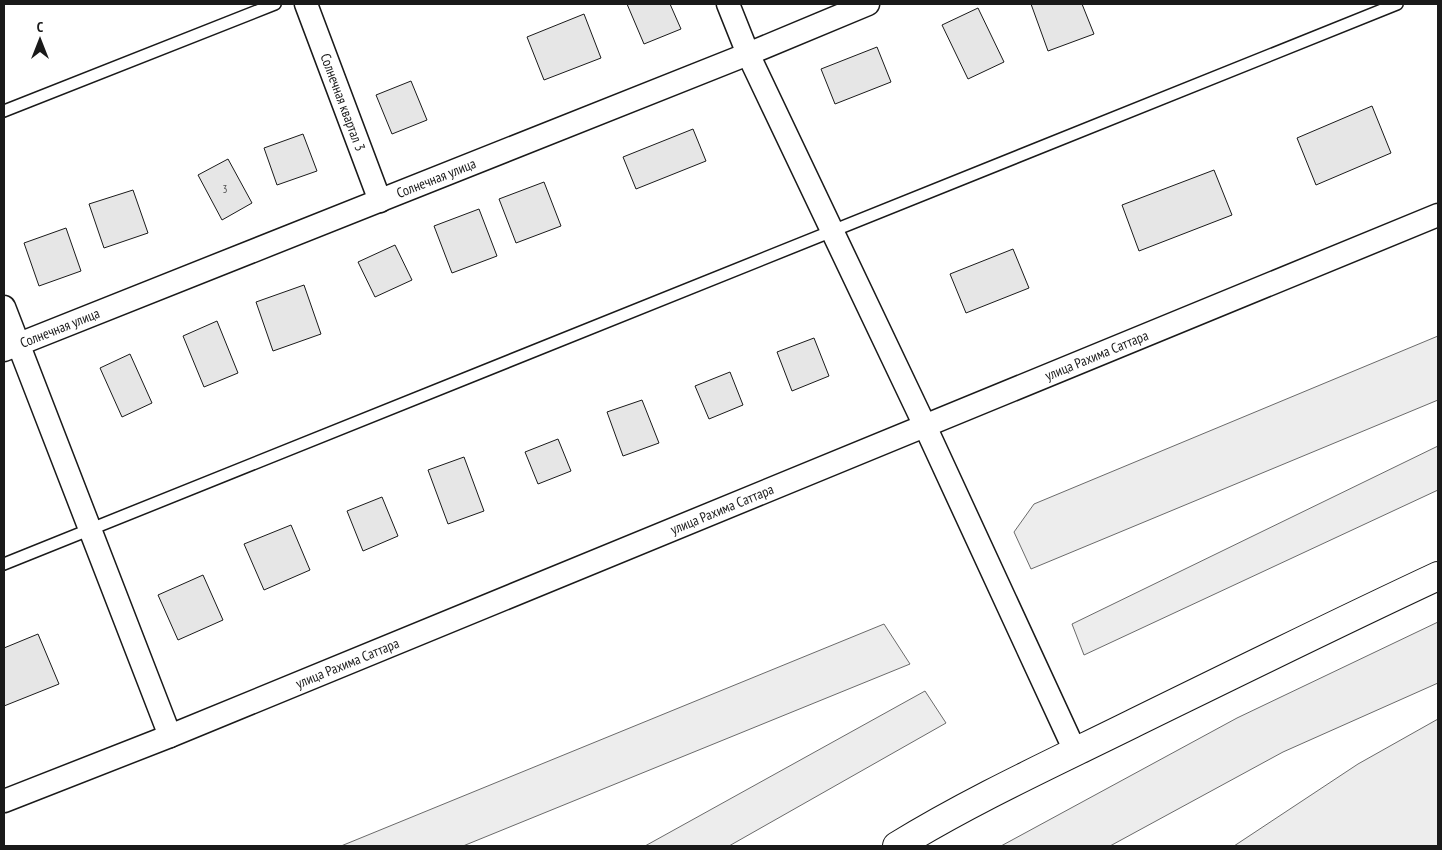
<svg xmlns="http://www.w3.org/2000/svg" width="1442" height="850" font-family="'PT Sans Narrow',sans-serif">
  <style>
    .green { fill: #ededed; stroke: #6a6a6a }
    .building { fill: #e6e6e6; stroke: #1a1a1a }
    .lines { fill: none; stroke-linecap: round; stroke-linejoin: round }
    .lane-casing { stroke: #1a1a1a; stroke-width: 14 }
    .street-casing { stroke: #1a1a1a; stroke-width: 25 }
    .secondary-casing { stroke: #1a1a1a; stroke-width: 30 }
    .lane { stroke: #fff; stroke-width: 11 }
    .street { stroke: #fff; stroke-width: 22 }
    .secondary { stroke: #fff; stroke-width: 28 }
    .labels { text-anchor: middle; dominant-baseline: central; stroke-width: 4; stroke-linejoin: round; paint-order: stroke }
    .number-label { font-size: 11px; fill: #4d4d4d }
    .street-label { font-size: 14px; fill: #1a1a1a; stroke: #fff }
  </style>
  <rect width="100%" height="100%" fill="#fff"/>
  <path class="green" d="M1438 336V400L1031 569 1014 532 1034 504Z
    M1438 446V490L1084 655 1072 624Z
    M1438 622V683L1283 752 1110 846H1001L1237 718Z
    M884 624 910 664 463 846H341Z
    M925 691 946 723 729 846H645Z
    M1438 719V846H1234L1358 764Z"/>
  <path class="building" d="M627 4H670L681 29 644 44Z
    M1031 4H1082L1094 34 1048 51Z
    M978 8 1004 62 968 79 942 25Z
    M584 14 601 58 544 80 527 37Z
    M877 47 891 82 835 104 821 69Z
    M411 81 427 120 392 134 376 95Z
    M1372 106 1391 153 1316 185 1297 138Z
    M693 129 706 161 636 189 623 157Z
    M303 134 317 171 277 185 264 148Z
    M228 159 252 203 222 220 198 175Z
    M1214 170 1232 215 1139 251 1122 205Z
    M544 182 561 226 516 243 499 199Z
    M133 190 148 233 104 248 89 204Z
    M479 209 497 256 452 273 434 226Z
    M66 228 81 271 39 286 24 243Z
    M395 245 412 280 375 297 358 262Z
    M1013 249 1029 288 966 313 950 274Z
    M304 285 321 334 273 351 256 302Z
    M217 321 238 373 204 387 183 336Z
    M814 338 829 376 792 391 777 352Z
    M130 354 152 403 122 417 100 368Z
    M730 372 743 405 709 419 695 386Z
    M642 400 659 443 623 456 607 412Z
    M558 439 571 471 538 484 525 452Z
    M464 457 484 511 448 524 428 470Z
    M382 497 398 536 363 551 347 511Z
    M291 525 310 570 264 590 244 544Z
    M203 575 223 620 178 640 158 595Z
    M38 634 59 684 4 706V648Z"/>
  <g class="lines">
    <defs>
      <path id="lane" d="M4 111 275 4
        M4 564 1397 4"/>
      <g id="street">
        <path id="s1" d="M306 4 380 201"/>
        <path d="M728 4 748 54 925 426 1075 751"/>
        <path d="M4 307 170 736"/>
        <path id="s2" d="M4 350 748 54 868 4"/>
        <path id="s3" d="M4 801 170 736 1438 215"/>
      </g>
      <path id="secondary" d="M897 846C972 800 1053 763 1132 724 1234 674 1335 624 1438 576"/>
    </defs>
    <use href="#lane" class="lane-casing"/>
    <use href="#street" class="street-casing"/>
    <use href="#secondary" class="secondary-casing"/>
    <use href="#lane" class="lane"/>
    <use href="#street" class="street"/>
    <use href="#secondary" class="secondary"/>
  </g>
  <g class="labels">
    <g class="number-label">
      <text x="225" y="189">3</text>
    </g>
    <g class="street-label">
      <text stroke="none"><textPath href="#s1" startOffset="105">Солнечная квартал 3</textPath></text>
      <text stroke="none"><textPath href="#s2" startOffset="465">Солнечная улица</textPath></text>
      <text stroke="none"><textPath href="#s2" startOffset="60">Солнечная улица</textPath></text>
      <text stroke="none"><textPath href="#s3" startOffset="1180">улица Рахима Саттара</textPath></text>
      <text stroke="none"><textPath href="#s3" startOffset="775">улица Рахима Саттара</textPath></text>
      <text stroke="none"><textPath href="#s3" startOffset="370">улица Рахима Саттара</textPath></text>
    </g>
  </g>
  <rect width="1442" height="850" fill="none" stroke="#1a1a1a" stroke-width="10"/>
  <g transform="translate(40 40)" stroke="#ffffff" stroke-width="4" paint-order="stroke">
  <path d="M0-4L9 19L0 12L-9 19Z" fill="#1a1a1a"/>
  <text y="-8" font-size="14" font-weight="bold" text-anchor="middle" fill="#1a1a1a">С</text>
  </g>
</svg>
